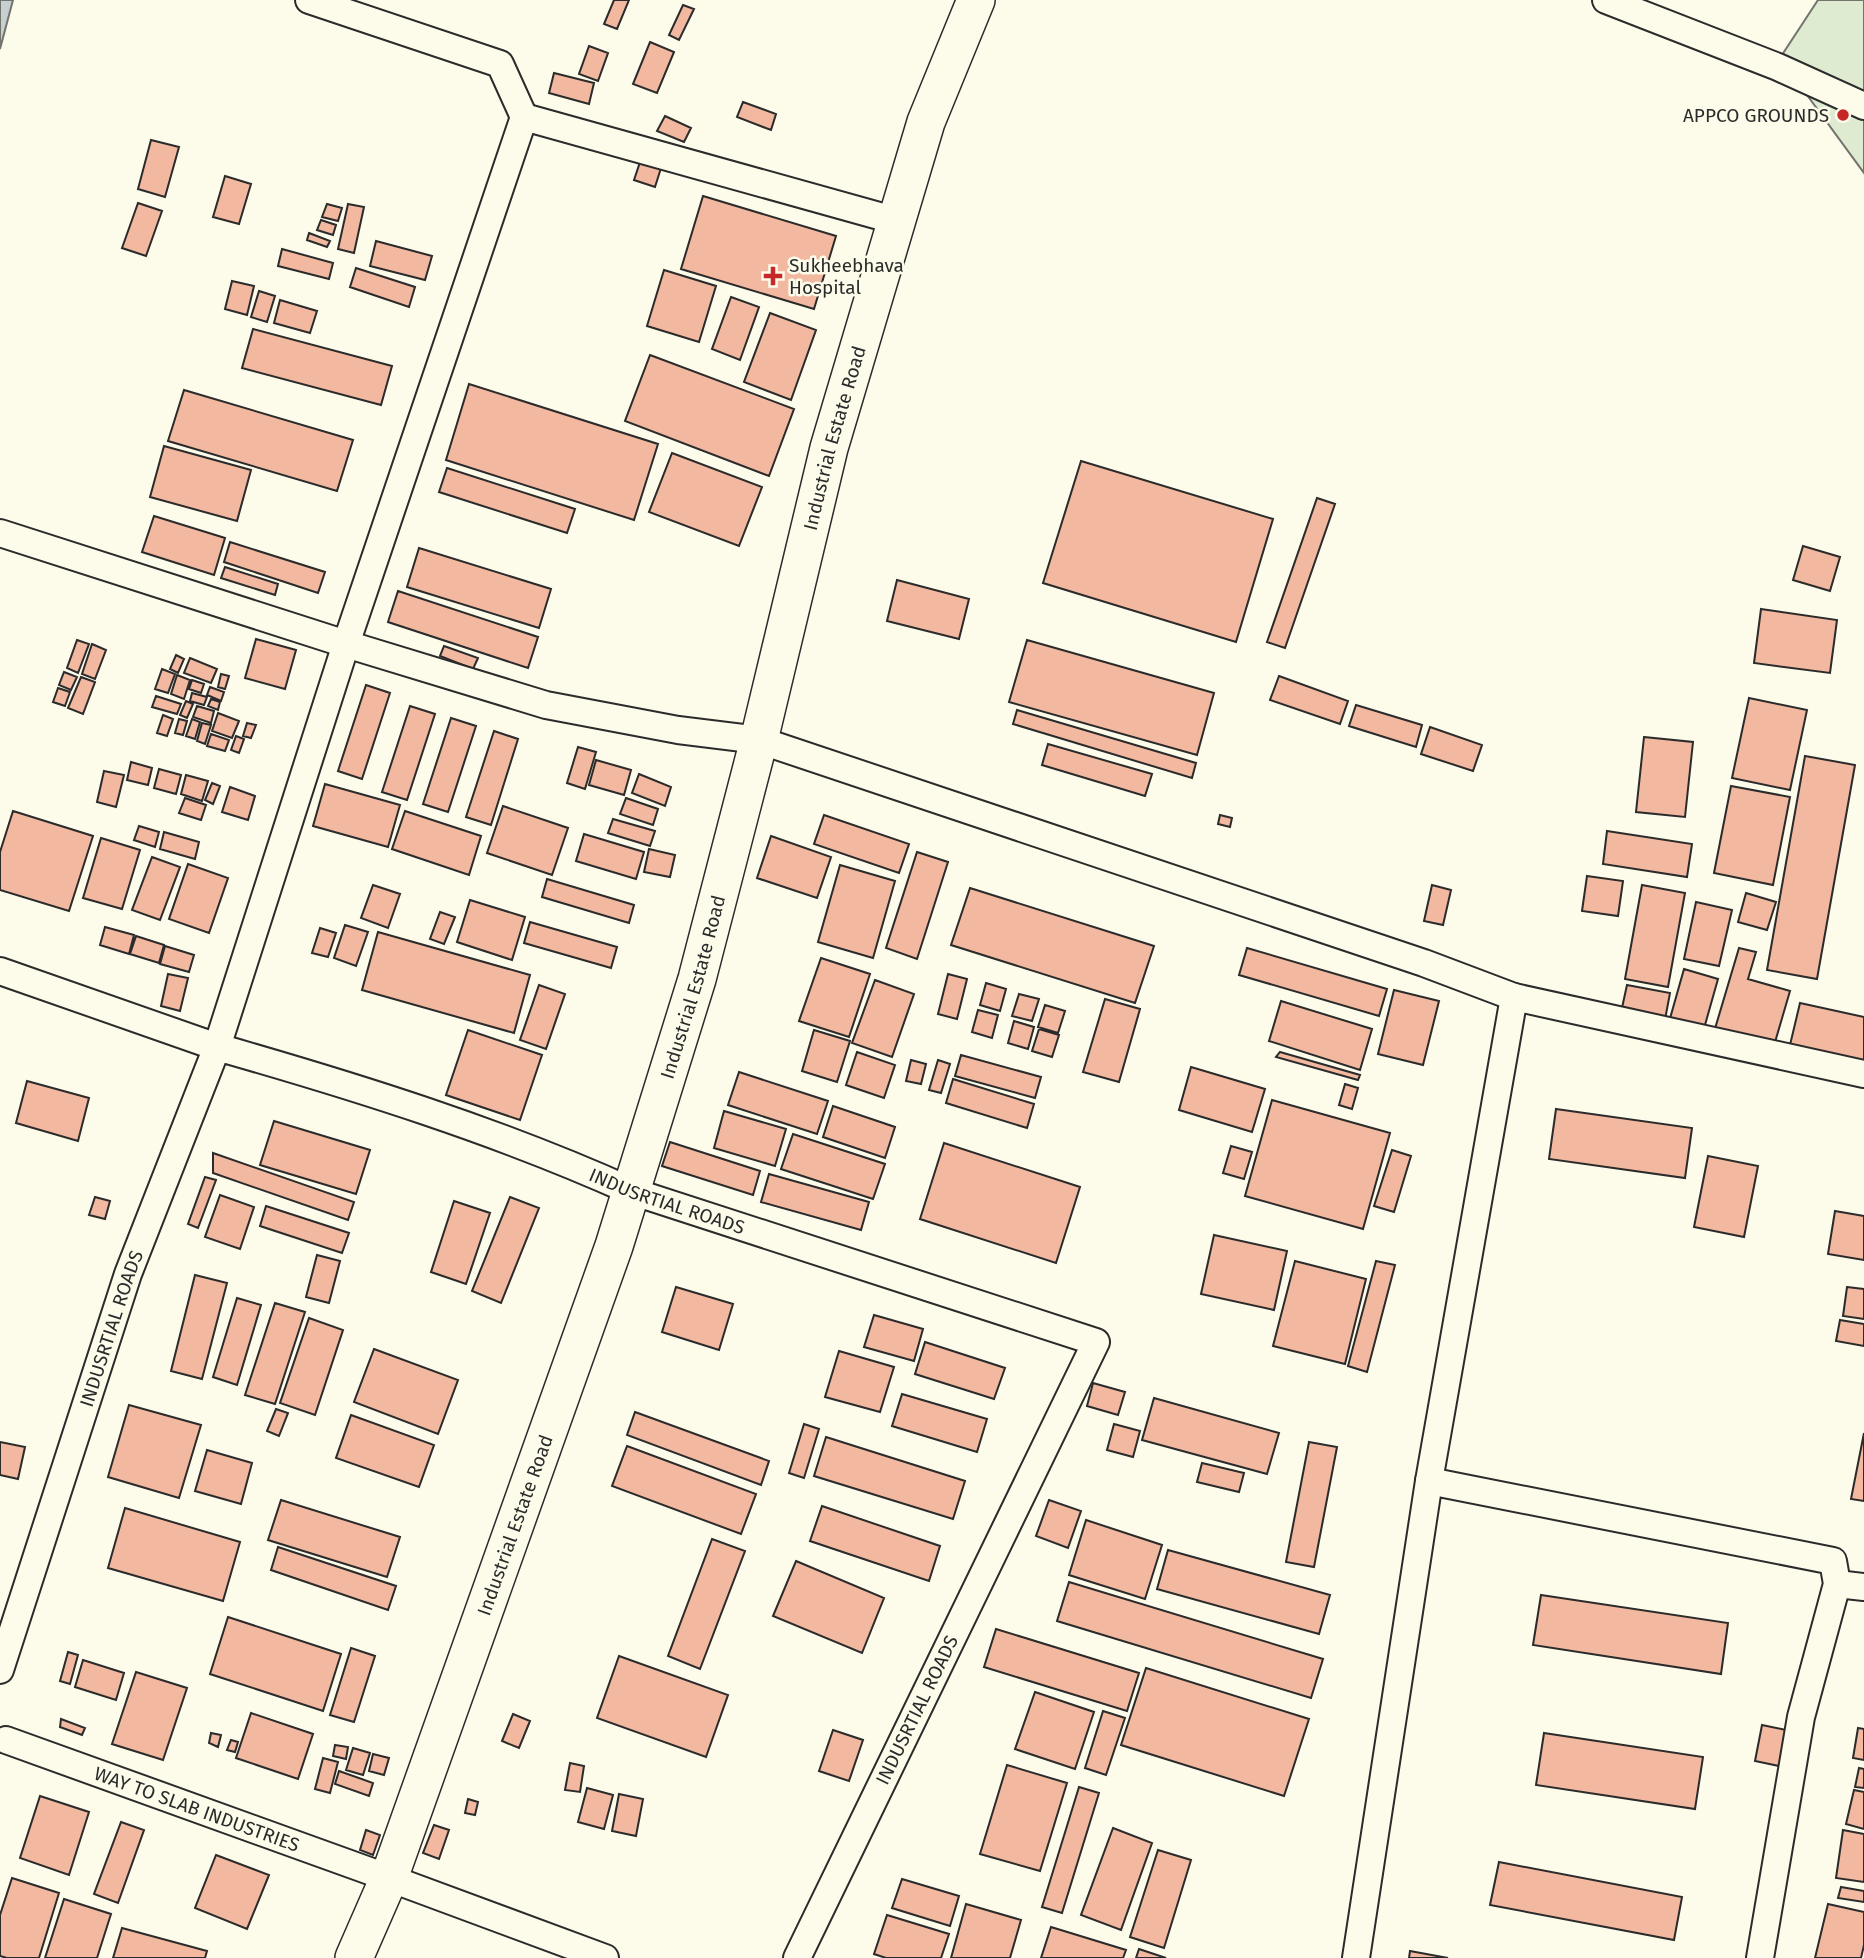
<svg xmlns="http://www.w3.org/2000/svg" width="1864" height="1958" font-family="'Fira Sans',sans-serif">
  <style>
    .green { fill: #deebd1; stroke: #74746e; stroke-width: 2 }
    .water { fill: #c7d0d0; stroke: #74746e; stroke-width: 2 }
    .building { fill: #f2b8a0; stroke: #2b2b2b; stroke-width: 2 }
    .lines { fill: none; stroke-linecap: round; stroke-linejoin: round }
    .street-casing { stroke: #2b2b2b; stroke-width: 30 }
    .secondary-casing { stroke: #2b2b2b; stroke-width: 40 }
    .street { stroke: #fdfbea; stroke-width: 26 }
    .secondary { stroke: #fdfbea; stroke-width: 37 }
    .poi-dot { fill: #c62828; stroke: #fdfbea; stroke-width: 2.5 }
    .labels { text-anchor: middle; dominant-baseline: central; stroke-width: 5; stroke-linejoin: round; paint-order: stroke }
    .poi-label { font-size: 19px; fill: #2b2b2b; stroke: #fdfbea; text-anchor: end }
    .street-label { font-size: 19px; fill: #2b2b2b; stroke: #fdfbea }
  </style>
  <rect width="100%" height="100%" fill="#fdfbea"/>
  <path class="green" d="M1818 0H1864V173L1780 58Z"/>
  <path class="water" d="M0 0H13L0 49Z"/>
  <path class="building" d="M614 0H629L617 29 604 24Z
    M683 5 694 9 679 40 669 35Z
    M650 42 674 52 657 93 633 84Z
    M589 46 608 53 598 81 579 74Z
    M554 73 594 83 589 104 549 93Z
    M743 102 776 114 771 130 737 117Z
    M665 116 691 128 684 142 657 131Z
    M151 140 179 147 165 197 138 189Z
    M640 162 661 168 655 187 634 180Z
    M225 176 251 184 239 224 213 217Z
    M703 196 836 236 814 309 681 269Z
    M138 203 162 211 146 256 122 248Z
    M327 204 342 208 338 221 322 217Z
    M348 204 364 207 354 253 338 249Z
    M321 220 336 225 333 235 317 230Z
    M309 233 330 241 327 247 307 240Z
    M376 241 432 256 425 280 370 266Z
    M282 249 333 263 329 279 278 266Z
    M356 268 415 287 409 307 350 287Z
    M664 270 716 286 699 342 647 326Z
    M232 281 254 286 247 315 225 309Z
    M259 291 275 296 267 322 251 317Z
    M731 297 759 307 740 360 712 349Z
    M280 300 317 311 310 333 274 323Z
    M770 313 816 330 791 400 744 382Z
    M253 329 392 366 381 405 242 368Z
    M650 355 794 409 769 476 625 421Z
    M469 384 658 444 634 520 446 460Z
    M184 390 353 440 337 491 168 441Z
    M164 446 251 470 237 521 150 497Z
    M672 453 762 487 739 546 649 512Z
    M1081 461 1273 519 1236 642 1043 583Z
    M447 468 575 509 567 533 439 492Z
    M1317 498 1335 504 1285 648 1267 642Z
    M154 516 225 538 214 575 142 552Z
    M230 542 325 572 318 593 224 562Z
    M1803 546 1840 557 1830 591 1793 580Z
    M419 548 551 589 539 628 407 587Z
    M225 567 278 584 275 595 221 578Z
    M897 580 969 599 959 639 887 621Z
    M398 591 538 637 528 668 388 622Z
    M1761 609 1837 620 1830 673 1754 663Z
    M256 639 296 650 285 689 245 678Z
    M77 640 89 644 78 673 67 668Z
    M1027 640 1214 693 1197 755 1009 702Z
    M92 644 106 650 95 679 82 674Z
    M444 646 478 658 473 669 440 656Z
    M176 655 184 659 178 673 170 669Z
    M190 658 217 669 211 683 184 673Z
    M162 669 175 674 168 693 155 689Z
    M64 672 77 677 71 690 59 685Z
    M221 674 229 676 225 689 218 687Z
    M177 675 190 680 184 699 171 694Z
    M1279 676 1348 701 1340 724 1270 700Z
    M81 677 95 682 83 714 68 708Z
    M192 680 204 684 201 693 189 689Z
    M366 685 390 693 362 779 338 771Z
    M210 687 224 692 221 701 207 695Z
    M58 688 70 692 65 706 53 702Z
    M192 693 207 697 204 705 190 701Z
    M156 696 181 704 177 714 152 707Z
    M1749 698 1807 710 1790 790 1732 778Z
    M211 699 220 702 218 710 208 706Z
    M186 701 193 704 187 718 180 715Z
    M1356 705 1422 725 1416 747 1349 726Z
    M197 706 214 711 211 723 193 717Z
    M410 706 435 714 407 800 382 792Z
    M1017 710 1196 763 1192 778 1013 724Z
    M218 713 239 721 232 738 212 731Z
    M163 715 173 719 167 736 157 733Z
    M451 718 476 726 448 812 423 804Z
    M179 719 187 721 183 735 175 733Z
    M192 719 200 722 195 739 186 736Z
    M202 723 211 725 205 744 197 741Z
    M247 723 256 725 251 738 243 736Z
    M1430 727 1482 745 1473 771 1421 754Z
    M494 731 518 739 491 825 466 817Z
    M211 734 229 740 225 751 207 746Z
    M236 736 244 739 239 753 231 750Z
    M1644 737 1693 742 1685 817 1636 812Z
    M1048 744 1152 774 1145 796 1042 765Z
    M578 747 596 752 585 789 567 783Z
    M1805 756 1855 765 1817 979 1767 970Z
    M596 760 631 770 624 795 589 785Z
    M131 762 152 768 148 785 127 780Z
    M159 769 181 775 176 794 154 788Z
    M104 771 124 775 116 807 97 802Z
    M639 774 671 787 665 806 632 793Z
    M186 775 208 781 202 801 181 794Z
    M212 783 220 786 213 804 205 800Z
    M325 784 400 805 388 847 313 826Z
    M1731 786 1790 797 1773 885 1714 873Z
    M230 787 255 796 248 820 222 812Z
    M185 798 206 805 201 820 179 813Z
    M626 798 658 809 653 825 620 814Z
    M503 806 568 828 552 875 487 853Z
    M13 811 93 836 69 911 0 890V852Z
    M405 811 481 836 469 875 392 849Z
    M824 815 909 844 899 873 814 844Z
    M1220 815 1232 818 1230 827 1218 824Z
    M613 819 655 831 650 846 608 833Z
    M139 826 159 832 155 847 134 840Z
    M1607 831 1692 844 1687 877 1603 864Z
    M164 832 199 842 195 859 160 849Z
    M584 834 644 852 636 879 576 861Z
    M771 836 831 857 817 898 757 878Z
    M101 838 140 850 122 909 83 898Z
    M649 849 675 855 670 877 644 872Z
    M917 852 948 862 917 959 886 948Z
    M152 857 180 867 160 920 132 910Z
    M188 864 228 878 209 933 169 919Z
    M840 865 895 881 873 958 818 942Z
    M1587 876 1623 881 1618 916 1582 911Z
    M547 879 634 905 629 923 542 897Z
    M373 885 400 894 388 928 361 918Z
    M1432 885 1451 890 1443 925 1424 921Z
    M1642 885 1685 893 1668 987 1625 979Z
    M970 888 1154 946 1135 1003 951 945Z
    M1746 893 1776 902 1767 930 1738 922Z
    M470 900 525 917 512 960 457 942Z
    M1696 902 1732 910 1719 966 1684 959Z
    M440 912 455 917 444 944 430 939Z
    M530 922 617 947 611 968 524 943Z
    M345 925 368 932 356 966 334 958Z
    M105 927 134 935 129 954 100 945Z
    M320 928 336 933 328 957 312 953Z
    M378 932 530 975 514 1033 362 990Z
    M136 936 164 945 159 963 130 954Z
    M165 946 194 955 189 972 160 964Z
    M1247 948 1387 989 1379 1016 1239 975Z
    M1739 948 1756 952 1748 979 1790 991 1773 1049 1714 1032Z
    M821 958 870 974 849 1037 799 1021Z
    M1684 969 1718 979 1703 1032 1669 1022Z
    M168 974 188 978 180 1011 161 1006Z
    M948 974 967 979 957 1019 938 1014Z
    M875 980 914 994 892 1057 852 1043Z
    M986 983 1006 989 1000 1011 980 1005Z
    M539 985 565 994 546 1049 520 1040Z
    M1627 985 1670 993 1664 1025 1620 1017Z
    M1394 990 1439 1001 1423 1065 1378 1054Z
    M1019 994 1039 999 1032 1021 1012 1016Z
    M1105 999 1140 1009 1119 1082 1083 1072Z
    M1281 1001 1372 1029 1360 1070 1269 1041Z
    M1800 1003 1864 1017V1062L1790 1045Z
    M1045 1005 1065 1011 1058 1033 1038 1027Z
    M978 1010 998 1015 992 1038 972 1032Z
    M1014 1021 1034 1027 1028 1049 1008 1043Z
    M1039 1029 1059 1035 1052 1057 1032 1051Z
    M468 1030 542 1055 520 1120 446 1095Z
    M814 1030 850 1041 837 1082 802 1071Z
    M857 1052 895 1065 884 1098 846 1085Z
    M1280 1052 1360 1075 1358 1080 1276 1057Z
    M961 1055 1041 1077 1035 1098 955 1076Z
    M911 1060 926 1064 921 1084 906 1081Z
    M938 1060 950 1064 941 1093 929 1090Z
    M1191 1067 1265 1089 1252 1132 1179 1110Z
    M739 1072 828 1101 817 1134 728 1105Z
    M953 1079 1034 1104 1027 1128 946 1103Z
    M27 1081 89 1098 78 1141 16 1123Z
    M1345 1084 1358 1088 1352 1109 1339 1105Z
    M1272 1100 1390 1133 1363 1229 1245 1196Z
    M833 1106 895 1127 885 1158 823 1137Z
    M1556 1109 1692 1128 1685 1178 1549 1159Z
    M724 1111 786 1129 775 1166 714 1148Z
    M274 1121 370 1150 356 1194 260 1165Z
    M793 1134 885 1164 873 1199 781 1169Z
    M670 1142 760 1171 753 1195 662 1166Z
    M944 1143 1080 1187 1056 1263 920 1219Z
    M1231 1146 1252 1152 1244 1179 1223 1173Z
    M1392 1150 1411 1156 1394 1212 1374 1206Z
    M213 1153 354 1202 348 1220 213 1173Z
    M1708 1156 1758 1166 1744 1237 1694 1227Z
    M769 1174 869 1202 861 1230 761 1202Z
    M205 1177 216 1180 198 1228 188 1224Z
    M220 1195 254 1207 240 1249 205 1237Z
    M95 1197 110 1201 105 1219 89 1215Z
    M510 1197 539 1208 501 1303 472 1291Z
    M454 1201 490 1213 466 1284 431 1272Z
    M266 1206 349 1233 342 1253 260 1226Z
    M1835 1211 1864 1216V1260L1828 1254Z
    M1214 1235 1287 1251 1274 1310 1201 1294Z
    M317 1255 340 1261 329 1303 306 1297Z
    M1295 1261 1366 1279 1345 1364 1273 1346Z
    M1376 1261 1395 1265 1367 1372 1348 1366Z
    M195 1275 227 1283 202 1379 171 1371Z
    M676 1287 733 1304 719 1350 662 1332Z
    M1847 1287 1864 1289V1319L1843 1316Z
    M237 1298 261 1305 237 1385 213 1377Z
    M275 1303 305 1312 275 1404 245 1395Z
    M874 1315 923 1329 914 1361 864 1347Z
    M309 1318 343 1330 315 1415 280 1403Z
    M1840 1320 1864 1324V1346L1836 1341Z
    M925 1342 1005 1368 994 1399 915 1374Z
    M374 1349 458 1380 438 1434 354 1402Z
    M839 1351 894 1367 880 1412 825 1397Z
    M1093 1383 1125 1392 1118 1415 1087 1406Z
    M902 1394 987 1419 977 1452 892 1426Z
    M1154 1398 1279 1433 1267 1474 1142 1440Z
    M129 1405 201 1425 179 1498 108 1477Z
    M276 1409 288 1413 279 1436 267 1431Z
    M635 1412 769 1461 761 1485 627 1435Z
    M351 1415 434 1445 419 1487 336 1458Z
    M804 1424 819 1429 804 1478 789 1473Z
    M1114 1424 1140 1431 1133 1457 1107 1450Z
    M1864 1433V1501L1851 1499Z
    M826 1437 965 1481 953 1519 814 1476Z
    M0 1442 25 1447 18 1479 0 1475Z
    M1309 1442 1337 1447 1314 1567 1286 1562Z
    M627 1446 756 1494 741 1534 612 1486Z
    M207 1450 252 1463 241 1504 195 1491Z
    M1202 1463 1244 1473 1239 1492 1197 1482Z
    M281 1500 400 1537 387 1577 268 1540Z
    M1049 1500 1081 1511 1068 1548 1036 1536Z
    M822 1506 940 1546 929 1581 810 1541Z
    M125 1508 240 1542 223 1601 108 1568Z
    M1086 1520 1162 1545 1145 1599 1069 1575Z
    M712 1539 745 1551 700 1669 668 1656Z
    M278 1547 396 1586 388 1610 271 1570Z
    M1168 1550 1330 1595 1319 1634 1157 1589Z
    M796 1561 884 1598 862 1653 773 1616Z
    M1069 1582 1323 1659 1311 1698 1057 1621Z
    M1541 1595 1728 1623 1721 1674 1533 1645Z
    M228 1617 341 1654 323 1711 210 1674Z
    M996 1629 1139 1673 1127 1711 984 1667Z
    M351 1648 375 1656 354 1722 330 1715Z
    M68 1652 78 1655 70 1684 60 1681Z
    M619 1656 728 1695 706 1757 597 1718Z
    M83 1660 124 1673 116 1700 75 1687Z
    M1146 1668 1309 1719 1284 1796 1121 1745Z
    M136 1672 187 1688 163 1760 112 1744Z
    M1035 1692 1094 1712 1075 1769 1015 1749Z
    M1103 1711 1125 1718 1106 1775 1085 1768Z
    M251 1713 313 1734 298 1779 236 1758Z
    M513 1714 530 1721 519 1748 502 1741Z
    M61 1719 85 1728 82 1735 60 1727Z
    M1762 1725 1786 1730 1779 1766 1755 1761Z
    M1858 1728 1864 1729V1760L1853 1758Z
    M833 1730 863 1740 849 1781 819 1771Z
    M211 1733 221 1735 218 1747 209 1743Z
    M1544 1733 1703 1757 1695 1809 1536 1785Z
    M231 1740 238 1742 235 1752 227 1750Z
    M335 1745 348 1747 346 1759 333 1756Z
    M353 1748 370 1753 363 1775 346 1770Z
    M373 1754 389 1758 384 1775 369 1771Z
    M323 1758 338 1762 330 1793 315 1789Z
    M570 1763 584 1766 580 1792 565 1790Z
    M1007 1765 1067 1783 1040 1871 980 1854Z
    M1859 1768 1864 1769V1788L1855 1787Z
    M339 1771 373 1783 369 1796 335 1784Z
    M1079 1787 1099 1793 1062 1913 1042 1907Z
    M587 1788 613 1795 604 1829 578 1822Z
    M1854 1790 1864 1792V1829L1846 1824Z
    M619 1794 643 1799 636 1836 612 1831Z
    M40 1796 89 1812 69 1875 20 1858Z
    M468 1799 478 1802 475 1815 465 1813Z
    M121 1822 144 1830 118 1903 94 1894Z
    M434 1825 449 1830 439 1859 423 1853Z
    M1113 1828 1152 1843 1121 1930 1081 1915Z
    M366 1830 380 1835 373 1855 360 1850Z
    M1843 1830 1864 1834V1882L1836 1878Z
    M1158 1850 1191 1860 1164 1948 1130 1937Z
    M216 1855 269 1875 247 1929 195 1908Z
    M1499 1862 1682 1897 1674 1940 1490 1905Z
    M12 1878 59 1893 39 1958H7L0 1956V1915Z
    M902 1879 959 1896 950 1926 892 1908Z
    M1841 1887 1864 1891V1902L1838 1898Z
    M64 1899 111 1914 97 1958H45Z
    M966 1904 1021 1920 1010 1958H951Z
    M1828 1904 1864 1912V1945L1861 1958H1815Z
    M887 1915 949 1934 941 1958H886L874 1954Z
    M1051 1927 1126 1950 1123 1958H1041Z
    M122 1928 207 1951 205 1958H113Z
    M1139 1949 1166 1958H1136Z
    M1410 1951 1448 1958H1409Z"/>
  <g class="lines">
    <defs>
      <g id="street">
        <path d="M309 0 500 64 524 117"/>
        <path d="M1606 0 1778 67 1864 106"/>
        <path d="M0 533 346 644 546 705 678 730 759 740 1424 963 1514 997"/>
        <path d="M0 971 217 1047 346 644 524 117 897 221"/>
        <path d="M1429 1481 1514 997 1864 1074"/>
        <path d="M1837 1584 1864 1587"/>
        <path id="s1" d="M0 1670 128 1274 217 1047C357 1087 498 1131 631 1191L1096 1342 797 1958"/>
        <path id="s2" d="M6 1740 389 1878 605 1958"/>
        <path d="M1356 1958 1429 1481 1833 1561 1837 1584 1801 1717 1760 1958"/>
      </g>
      <g id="secondary">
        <path id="s3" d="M354 1958 389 1878 614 1246 697 979 759 740 829 448 926 122 976 0"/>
      </g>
    </defs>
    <use href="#street" class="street-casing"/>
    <use href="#secondary" class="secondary-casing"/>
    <use href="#street" class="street"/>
    <use href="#secondary" class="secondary"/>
  </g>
  <g class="poi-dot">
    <circle cx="1843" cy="115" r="7"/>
    <path d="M769.5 265.5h7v7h7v7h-7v7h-7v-7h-7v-7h7z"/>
  </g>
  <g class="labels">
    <g class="poi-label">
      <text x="1829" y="115">APPCO GROUNDS</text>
      <text x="789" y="265" text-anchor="start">Sukheebhava<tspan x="789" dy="22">Hospital</tspan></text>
    </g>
    <g class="street-label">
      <text stroke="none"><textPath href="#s3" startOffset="1596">Industrial Estate Road</textPath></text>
      <text stroke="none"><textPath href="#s3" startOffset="1029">Industrial Estate Road</textPath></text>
      <text stroke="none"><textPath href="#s1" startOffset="1136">INDUSRTIAL ROADS</textPath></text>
      <text stroke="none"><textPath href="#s1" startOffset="359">INDUSRTIAL ROADS</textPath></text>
      <text stroke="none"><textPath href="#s3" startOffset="462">Industrial Estate Road</textPath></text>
      <text transform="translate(917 1710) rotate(-64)">INDUSRTIAL ROADS</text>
      <text stroke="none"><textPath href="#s2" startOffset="203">WAY TO SLAB INDUSTRIES</textPath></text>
    </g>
  </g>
</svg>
